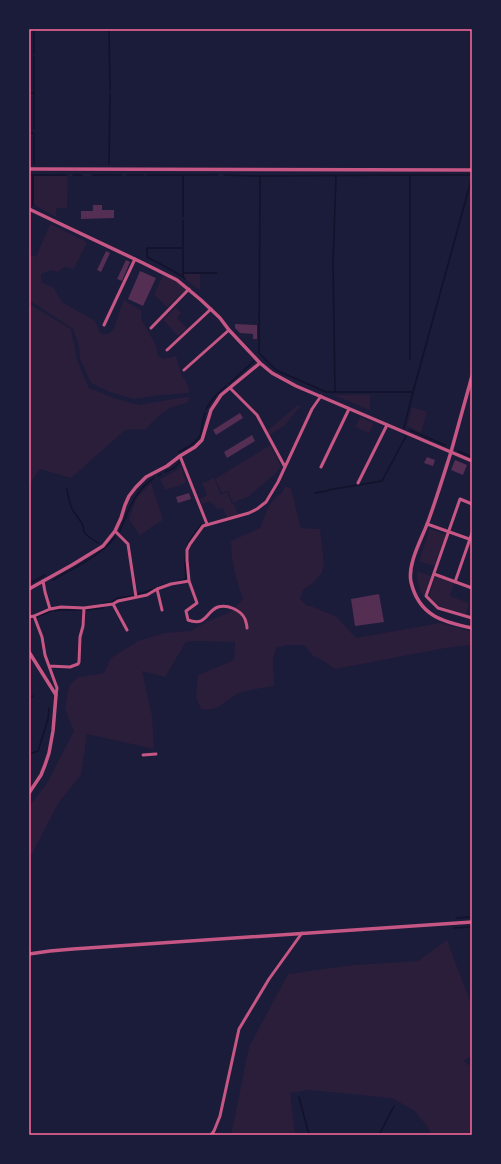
<svg xmlns="http://www.w3.org/2000/svg" width="501" height="1164" font-family="'Sofia Sans Condensed',sans-serif">
  <style>
    .green { fill: #2a1e3b }
    .lines { fill: none; stroke-linecap: round; stroke-linejoin: round }
    .stream { stroke: #12122b; stroke-width: 1.5 }
    .building { fill: #542f53 }
    .minor { stroke: #c65784; stroke-width: 3 }
    .tertiary { stroke: #c65784; stroke-width: 3.5 }
    .neatline { fill: none; stroke: #ff6b9d; stroke-width: 1.5 }
  </style>
  <rect width="100%" height="100%" fill="#1b1b3a"/>
  <path class="green" d="M34 176H68L67 208H56V217L34 205Z
    M50 224 87 242 74 269 64 267 58 272 51 270 41 274V282L54 288 62 302 95 321 101 334H108L113 330 124 300 142 311 141 319 156 345 158 356 164 359 176 356 181 373 190 390 188 393 162 395 133 399 110 392 91 383 80 359 79 346 73 329 29 300V254L36 257Z
    M183 273 200 274V290L185 279Z
    M163 275 178 283 186 290 167 307 154 295Z
    M29 304 71 329 77 360 89 388 114 398 139 405 186 397 190 398 187 403C165 408 161 413 146 429L125 430 71 478 40 469 29 485Z
    M176 307 181 313 177 318 187 328 178 336 163 320Z
    M333 395H370V410Z
    M298 405 300 407 284 426 270 435 267 431Z
    M412 407 427 412 421 433 407 426Z
    M360 417 374 423 369 433 355 427Z
    M270 445 281 466 276 473 249 496 233 503 228 491 222 493 215 479Z
    M181 466 186 483 165 490 160 479 178 470Z
    M214 478 221 495 227 492 232 504H234L238 514 227 518 223 508 217 510 214 503 211 504 210 501 202 504 200 499 207 495 202 483Z
    M151 483 163 520 150 528 140 536 129 519 137 497Z
    M285 486 291 488 301 528 320 529 324 563 322 573 313 583 303 590 300 599 307 606H311L337 617 356 638 440 623 472 632V645L445 648 335 669 322 660 313 656 304 645H287L276 648 273 659 274 686C265 688 245 690 237 694 224 701 219 712 201 709L196 697 198 675 234 660 235 642 192 641 186 642 165 677 142 671 152 716 154 749 87 734 81 775 59 802 29 859V807L47 783 74 731 65 709 69 686 78 677 104 673 111 658 138 641 164 633 191 631 206 622 230 612 243 599C236 579 231 562 231 541L260 528C266 514 268 501 282 493Z
    M430 529 446 535 434 566 419 561Z
    M417 571 431 576 424 596C418 589 417 580 417 571Z
    M435 576 454 583 450 596 469 603 466 614 439 606 429 597Z
    M447 940 472 1007V1055L463 1061 472 1067V1135H431L429 1129 414 1110 391 1098 309 1090 290 1093 295 1135H231L249 1047 288 974 353 965 418 961Z"/>
  <g class="lines">
    <path class="stream" d="M34 29V54
      M109 29 110 91
      M34 57V93
      M29 93H34V129
      M29 133H34V164
      M109 164 110 94
      M29 175H67
      M73 175H82
      M92 175H122
      M127 175H144
      M147 175H218
      M183 175V217
      M224 175 260 176
      M410 175H472
      M33 205V175
      M183 220V277L185 279
      M183 273H217
      M183 277 166 267 147 257V248H183
      M229 384 254 361
      M335 392 333 262 336 176
      M413 392 472 177
      M206 409 215 396 226 386
      M404 428 413 392H326L276 370 259 353 260 176 410 175V360
      M410 430 445 445
      M458 451 472 457
      M179 452C187 447 198 443 201 433 202 426 203 419 205 413
      M165 472 174 468 180 462
      M158 476 161 474
      M67 489C68 496 69 502 72 509 76 516 84 522 84 532L89 537 98 543
      M315 493 327 491 328 490 382 481 406 436
      M120 531C128 511 135 490 154 478
      M188 546 189 542 201 525
      M53 580C75 567 99 557 115 537
      M176 582 186 579 185 559 186 552
      M29 584 45 575
      M138 594C148 592 157 587 167 584
      M103 603H110L118 598 133 596
      M86 610 103 608
      M55 611 58 610H81
      M37 617 51 611
      M29 620 32 619
      M29 697 33 696
      M29 754 38 751 48 719 49 708
      M456 918 472 917
      M454 928 472 927
      M299 1097 309 1135
      M379 1135 394 1106"/>
  </g>
  <path class="building" d="M93 205H102V210H114V218L81 219V211H93Z
    M106 251 110 253 101 272 97 270Z
    M126 260 130 262 122 281 117 279Z
    M140 271 156 278 143 306 128 299Z
    M235 324 257 325V339H253V334L240 333 235 328Z
    M240 413 243 418 216 435 213 430Z
    M252 435 255 441 227 458 224 452Z
    M427 457 435 460 433 466 424 463Z
    M455 460 467 465 463 475 451 470Z
    M189 493 191 499 178 503 176 497Z
    M379 594 384 622 355 626 351 599Z"/>
  <g class="lines">
    <path class="minor" d="M104 325 135 259
      M151 328 189 289
      M167 350 211 309
      M184 370 229 330
      M230 388 257 415 285 467
      M180 456 207 524
      M321 467 349 409
      M358 483 387 425
      M472 504 460 499 426 596 438 608 472 618
      M427 524 472 540
      M115 531 128 544 136 597
      M434 574 472 588
      M43 581 45 592 50 609
      M455 582 472 533
      M157 589 162 610
      M113 604 127 630
      M34 616 42 637 45 655 57 688 56 695
      M29 617 34 616 50 609 61 607 84 608 113 604 118 601 147 595 157 589 171 584 189 581
      M247 628C247 626 246 622 245 619 241 610 227 604 218 607 206 611 207 627 188 620L186 611 197 603 189 581 187 560V550L190 544 203 526 249 513 257 509 266 502 278 482 312 409 321 396
      M49 666 70 667 78 664 79 662 80 637 83 626 84 608
      M143 755 156 754
      M211 1135 214 1131 220 1116 239 1029 269 979 302 933"/>
    <path class="tertiary" d="M29 169 472 170
      M29 209 143 263 177 280 201 300 220 318 229 330 260 363 272 373 296 386 472 461
      M472 376C465 402 458 427 451 452 444 474 437 497 429 519 423 537 407 563 411 582 419 616 443 622 472 628
      M29 589 72 565 103 546 115 531 121 518 125 505 129 496 136 487 146 477 167 466 180 456 195 447 202 440 211 410 221 395 260 363
      M29 652 56 695 53 731 49 753 45 765 41 775 29 793
      M29 954 50 951 73 949 472 922"/>
  </g>
  <rect width="501" height="1164" fill="none" stroke="#1b1b3a" stroke-width="60"/>
  <rect x="30" y="30" width="441" height="1104" class="neatline"/>
</svg>
